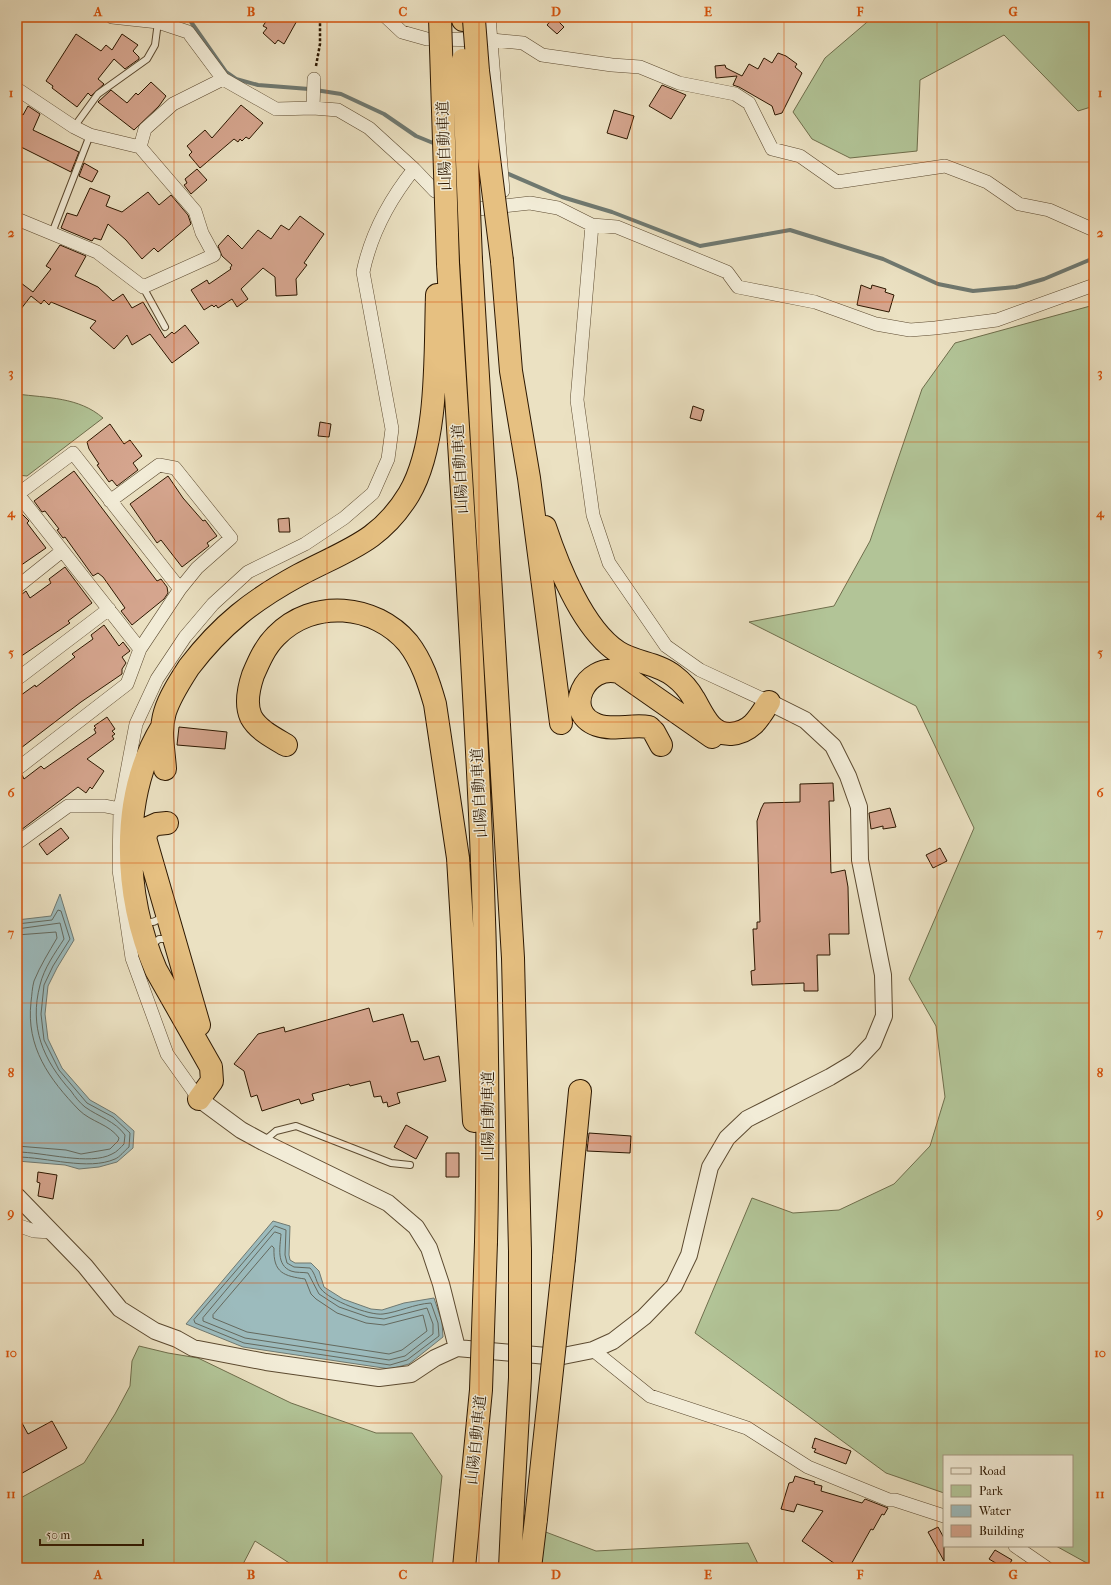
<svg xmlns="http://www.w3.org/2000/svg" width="1111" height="1585" font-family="'IM FELL French Canon','Noto Serif JP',serif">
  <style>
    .green { fill: #b2c497; stroke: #6f6e4c }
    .water { fill: #9cbbbd; stroke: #6f7971 }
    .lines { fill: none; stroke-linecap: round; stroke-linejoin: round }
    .shore { stroke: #64695e; stroke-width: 1 }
    .stream { stroke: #6f7971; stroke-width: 4 }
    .building { fill: #d5a58e; stroke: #2c1700 }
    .service-casing { stroke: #5c4a30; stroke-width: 8 }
    .minor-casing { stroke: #5c4a30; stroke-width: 14 }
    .tertiary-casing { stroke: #5c4a30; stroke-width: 18 }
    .motorway-casing { stroke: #2c1700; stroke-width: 24 }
    .path { stroke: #2c1700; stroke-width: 2.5; stroke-dasharray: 3 2; stroke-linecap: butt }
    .service { stroke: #f2ecd7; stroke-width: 6 }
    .minor { stroke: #f2ecd7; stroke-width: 13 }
    .tertiary { stroke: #f2ecd7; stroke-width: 16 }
    .motorway { stroke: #e6c081; stroke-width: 22 }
    .motorway-bridge-casing { stroke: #2c1700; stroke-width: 24; stroke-linecap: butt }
    .motorway-bridge { stroke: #e6c081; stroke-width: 22 }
    .grid { fill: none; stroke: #d5520b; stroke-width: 1; stroke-opacity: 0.55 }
    .labels { text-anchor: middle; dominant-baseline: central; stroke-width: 3; stroke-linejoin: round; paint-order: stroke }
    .street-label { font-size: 15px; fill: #2c1700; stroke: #f2ecd7 }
    .neatline { fill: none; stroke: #d5520b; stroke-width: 1.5 }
    .grid-label { font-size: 13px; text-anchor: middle; font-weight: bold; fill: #d5520b }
  </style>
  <rect width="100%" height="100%" fill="#ebe1c2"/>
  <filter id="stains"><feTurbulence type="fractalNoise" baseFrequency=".005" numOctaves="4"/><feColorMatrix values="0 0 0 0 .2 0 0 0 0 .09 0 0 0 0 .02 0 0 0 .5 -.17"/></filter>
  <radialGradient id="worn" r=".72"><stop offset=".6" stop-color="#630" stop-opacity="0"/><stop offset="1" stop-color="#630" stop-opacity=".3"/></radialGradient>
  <path class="green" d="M873 17H1094V106L1078 111 1004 35 920 80 917 151 850 158 812 139 793 112 825 58Z
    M1094 305V1567L1056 1546H1072V1456H944V1493L886 1473 695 1333 752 1198 793 1213 839 1210 894 1184 930 1146 945 1097 936 1026 909 979 974 828 916 706 749 622 834 606 870 541 922 389 955 343Z
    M17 394C47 398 79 397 103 418L27 476 17 475Z
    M139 1346 168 1353 198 1358 291 1403 376 1433H412L442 1476 432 1568H297L255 1541 241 1568H17V1500L84 1463 115 1414 130 1386 132 1361Z
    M543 1531 596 1551 748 1543 760 1568H540Z"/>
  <path class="water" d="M60 894 74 940 57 968 48 986 45 1014 48 1039 62 1068 90 1100 115 1114 134 1131 133 1148 117 1162 99 1167 79 1169 65 1165 17 1161V920L51 916Z
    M273 1221 290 1226 289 1255 290 1260 295 1263H311L319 1271 324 1287 343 1299 371 1309 382 1310 404 1303 434 1298 442 1322 443 1337 409 1364 390 1369 243 1347 186 1324Z"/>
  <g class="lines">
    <path class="shore" d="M17 924 52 920 58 910 61 911 70 939 53 966 44 985 41 1014 44 1040 59 1070 87 1103 113 1117 130 1133 129 1147C124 1151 120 1157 115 1159 88 1171 47 1157 17 1157
      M17 929 60 923 64 939C55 953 44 968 40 985 29 1027 43 1060 71 1091 75 1097 80 1103 85 1107 99 1117 115 1121 125 1135L124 1144C121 1147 117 1152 112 1154 90 1166 44 1152 17 1152
      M17 935 56 932 57 938C49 952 40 966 34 981 32 988 32 995 31 1002 26 1047 49 1079 79 1110 91 1122 109 1124 119 1138L118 1141 110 1149 81 1154 66 1150 17 1146
      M275 1226 286 1230 285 1255 287 1263 294 1267 310 1268C316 1274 316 1283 321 1289 329 1300 370 1316 383 1314 399 1312 414 1304 431 1303L438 1323 439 1336 407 1360 390 1365 244 1343 195 1323 194 1320Z
      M275 1232 281 1234C280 1247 276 1265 291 1271 296 1273 303 1272 308 1273L319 1294 339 1307 368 1317 384 1319 427 1308 433 1324V1334L405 1356 389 1360 245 1338 203 1321V1318Z
      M272 1246 274 1248C273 1273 284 1276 305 1279L311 1294 316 1299 337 1313 366 1323 384 1325 423 1315 427 1331 402 1350 389 1354 247 1332 213 1318V1315Z"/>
    <path class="stream" d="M183 17 189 19 226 72 236 79 258 85 309 89 341 94 384 114 416 136 438 145
      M504 172 562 197 612 212 700 246 790 230 883 259 938 284 973 291 1016 287 1044 279 1094 258"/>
  </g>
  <path class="building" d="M269 17H299L284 44 278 40 275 44 263 33 267 28 263 26Z
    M554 17 564 27 557 34 547 25Z
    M76 34 101 51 106 45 112 50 122 34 138 45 133 51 139 57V59L125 69 114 59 98 79 104 84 91 96 88 93 77 107 52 88 53 86 46 81Z
    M778 53 786 56 797 64 795 67 802 73 782 113 775 115 772 106 739 87 733 85 737 76 716 78 715 66 725 65 726 68 742 76 749 64 758 69 764 58 772 63Z
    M151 82 166 96 159 106 134 130 98 102 111 90 127 103 136 93 138 95Z
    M662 85 686 95 671 119 649 106Z
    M241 105 263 123 249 139 246 137 242 141 240 139 238 142 234 139 200 168 189 155 192 152 187 146 205 130 212 138Z
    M28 106 40 114 33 130 79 152 71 172 17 145V112L23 115Z
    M614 110 634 116 627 139 607 133Z
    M84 163 98 171 92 182 79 176Z
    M197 169 207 180 191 194 184 185 187 183 185 179Z
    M90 188 110 196 106 206 122 212 148 192 159 205 171 195 188 215 191 224 158 252 154 248 142 259 126 240 108 224 101 240 94 238 92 241 61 228 67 213 77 216Z
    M300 216 324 234 304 263 307 265 296 279 297 295 276 296 275 277 263 268 241 289 248 299 237 307 232 299 218 308 216 305 214 307 212 305 204 310 191 290 207 280 209 284 231 269 230 268 232 265 222 256 218 246 228 235 242 249 258 230 271 239 281 225 289 230Z
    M60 245 86 256 75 276 98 287 113 301 123 294 132 308 143 302 165 338 172 332 174 334 185 325 199 343 172 363 150 334 132 345 127 335 114 349 90 328 96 321 51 302 49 305 44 300 41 304 31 296 17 314V280L33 292 51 269 46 266Z
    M861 285 871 289 872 285 886 289 885 292 894 295 889 312 857 305Z
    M693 406 704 410 701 421 690 418Z
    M320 422 331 424 329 437 318 436Z
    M110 424 124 444 130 440 142 456 133 463 138 470 117 486 112 480 109 482 97 465 99 464 89 449 87 442Z
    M74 471 157 581 161 579 167 587 168 593 164 599 132 625 121 611 125 608 103 577 98 573 93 576 65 537 63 538 57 530 59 529 45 511 42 512 34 501Z
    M168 476 183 498 203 521 205 520 217 536 207 543 209 546 182 567 161 540 157 543 130 504Z
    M17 509 29 521 27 523 46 548 17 568Z
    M289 518 290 532H279L278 519Z
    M65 567 92 603 68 621 70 623 17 659V598L26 591 30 598 51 583 49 579Z
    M104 625 119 646 123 642 130 651 122 657 126 663 122 669V674L81 702 17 751V698L35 685 36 687 75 657 72 654 93 639 91 635Z
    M107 717 115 729 112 731 115 734 112 736 114 739 87 759 104 771 92 789 90 787 86 793 78 787 17 833V777L22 775 24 779 41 766 44 769 96 733 94 729 96 728 94 726Z
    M179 727 227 732 225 749 177 745Z
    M833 783 834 801H829L831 873 845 870 848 887 849 934H829L830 955H817L818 991H804V983L752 985 751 971 755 970 753 929H757V922H760L757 821 761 809 764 803 800 802V784Z
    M890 808 896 827 883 829V826L871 829 869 813Z
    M61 828 69 838 47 855 39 844Z
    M940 848 947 861 933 868 926 855Z
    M369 1008 373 1022 403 1014 411 1042 418 1041 424 1060 439 1056 446 1081 397 1093 400 1103 388 1107 387 1102 383 1103 381 1096 374 1097 370 1081 350 1086 349 1084 312 1094 314 1100 301 1104 299 1099 262 1111 257 1095 251 1097 244 1071 234 1064 258 1034 284 1027 285 1032Z
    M406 1125 428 1137 416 1159 394 1147Z
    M589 1133 631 1136 630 1153 587 1151Z
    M446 1153H459V1177H446Z
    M38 1172 57 1175 53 1199 38 1196 40 1183 37 1182Z
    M17 1414 28 1434 52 1421 67 1448 17 1476Z
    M815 1438 851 1451 846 1464 814 1452 816 1449 812 1448Z
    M795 1476 815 1482 814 1484 822 1486 821 1491 862 1503 865 1499 888 1508 884 1515 882 1514 873 1530 871 1529 849 1568H841L802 1541 823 1511 797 1504 794 1512 781 1509 789 1483 793 1482Z
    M938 1527 944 1538V1561L928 1532Z
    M995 1550 1012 1560 1007 1568H1004L989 1559Z"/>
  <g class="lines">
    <defs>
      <path id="service" d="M74 127 98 94 147 59 155 45 158 22
        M52 233 90 135
        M143 287 165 327
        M145 921C153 924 158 921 162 915
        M151 946 159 939H169
        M264 1141 276 1131 296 1126 391 1163 410 1165"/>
      <path id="minor" d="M112 17 158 22 188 32 223 79 276 109 313 108 338 110 369 128 414 169 435 191 478 209 530 203 558 208 592 225 617 227 727 272 738 287 815 302 876 324 910 330 935 328 997 320 1094 285
        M386 17 402 32 427 39 492 40 523 43 542 55 612 65 640 67 679 83 735 94 749 103 772 149 800 156 837 182 945 166 987 182 1019 204 1049 210 1094 230
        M489 17 503 191
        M17 89 74 127 90 135 140 147 145 129 173 104 223 79
        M313 108 314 79
        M17 219 97 252 143 287 214 255 202 233 195 211 140 147
        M592 225 577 400 593 515 609 563 666 646 700 670 769 702
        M17 493 140 649 127 684 17 769
        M18 494 73 453 180 589 140 649
        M110 501 159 465 175 468 231 538 197 568 180 589
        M17 587 62 551
        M17 679 109 609
        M17 843 68 806H105L120 809
        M199 1099 167 1054 132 958 119 870 120 809 131 750 136 724 157 679 185 637 213 604 248 572 305 544 344 518 373 493 388 459 392 429 363 272C371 234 390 199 414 169
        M17 1225 34 1231 52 1232
        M593 1350 650 1396 747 1428 808 1467 889 1500H895L944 1516
        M1015 1546 1047 1568"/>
      <path id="tertiary" d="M17 494H18
        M199 1099 241 1130 263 1142 388 1203 416 1227 429 1248 441 1284 457 1348
        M17 1196 85 1266 120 1309 155 1331 177 1339 193 1348 266 1362 379 1378 411 1374 435 1358 457 1348 558 1357 593 1350 613 1341 644 1317 674 1286 689 1255 710 1167 727 1138 747 1119 830 1077 855 1062 873 1043 884 1016 883 975 860 860 859 807 848 776 833 746 805 720 769 702"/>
      <path id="motorway" d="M463 17V20
        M471 260 513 958 520 1251
        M502 261 511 371 529 478 561 723
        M448 264C467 589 494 915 486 1242
        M545 527C558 566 583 629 618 652 635 663 658 663 674 676 682 682 689 690 694 699 703 714 710 735 731 734 752 732 759 718 769 702
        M162 727C119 798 124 895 156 970L211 1067 212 1081 199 1099
        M286 745C274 738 258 730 251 717 245 704 249 687 253 675 259 661 265 647 276 636 313 598 375 604 408 643 422 661 429 683 435 704L458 858 474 1121
        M661 745 654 732 649 727C632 724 613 731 597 725 562 712 585 663 619 672L712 737
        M165 769C164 751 159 731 165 712 170 696 180 681 189 667 221 625 253 600 299 575 346 550 380 542 409 494 439 443 435 353 437 295
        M167 823 157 824 148 828 145 838 199 1025
        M564 1258 580 1091
        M464 1568 471 1493
        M510 1568 513 1502
        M530 1568 536 1519"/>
    </defs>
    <use href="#service" class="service-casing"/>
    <use href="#minor" class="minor-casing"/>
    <use href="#tertiary" class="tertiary-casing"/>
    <use href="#motorway" class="motorway-casing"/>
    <path class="path" d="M316 66 320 44V17
      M17 467 19 466"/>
    <use href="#service" class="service"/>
    <use href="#minor" class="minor"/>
    <use href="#tertiary" class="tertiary"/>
    <use href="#motorway" class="motorway"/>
    <defs>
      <path id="motorway-bridge" d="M440 18 448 264
        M474 20 478 71 502 261
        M463 60 471 260
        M471 1493 481 1390 486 1242
        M513 1502 520 1378V1251
        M536 1519 564 1258"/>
    </defs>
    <use href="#motorway-bridge" class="motorway-bridge-casing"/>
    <use href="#motorway-bridge" class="motorway-bridge"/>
  </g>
  <path class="grid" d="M174 17V1568M327 17V1568M479 17V1568M632 17V1568M784 17V1568M937 17V1568M17 162H1094M17 302H1094M17 442H1094M17 582H1094M17 722H1094M17 863H1094M17 1003H1094M17 1143H1094M17 1283H1094M17 1423H1094"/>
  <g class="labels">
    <g class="street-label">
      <text transform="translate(444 146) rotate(-92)">山陽自動車道</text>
      <text transform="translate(460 469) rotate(-93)">山陽自動車道</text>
      <text transform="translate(479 793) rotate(-93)">山陽自動車道</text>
      <text transform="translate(488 1116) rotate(-90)">山陽自動車道</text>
      <text transform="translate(476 1440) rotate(-84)">山陽自動車道</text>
    </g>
  </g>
  <rect width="1111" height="1585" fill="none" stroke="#ebe1c2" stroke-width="44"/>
  <rect x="943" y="1455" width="130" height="92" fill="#f2ecd7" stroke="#a39781"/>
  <rect x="951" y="1468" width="20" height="6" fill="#f2ecd7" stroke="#a39781"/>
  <text x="979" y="1475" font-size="12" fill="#2c1700">Road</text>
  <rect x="951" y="1485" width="20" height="12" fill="#b2c497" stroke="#a39781"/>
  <text x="979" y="1495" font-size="12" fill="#2c1700">Park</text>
  <rect x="951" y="1505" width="20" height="12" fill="#9cbbbd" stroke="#a39781"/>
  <text x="979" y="1515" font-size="12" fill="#2c1700">Water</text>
  <rect x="951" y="1525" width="20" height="12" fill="#d5a58e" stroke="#a39781"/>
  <text x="979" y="1535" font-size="12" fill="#2c1700">Building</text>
  <path d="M40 1539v6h103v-6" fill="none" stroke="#2c1700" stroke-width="2"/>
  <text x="46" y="1539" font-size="12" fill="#2c1700" stroke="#f2ecd7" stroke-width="3" paint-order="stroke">50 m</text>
  <rect x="22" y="22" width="1067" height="1541" class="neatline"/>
  <g class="grid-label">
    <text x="98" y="16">A</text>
    <text x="251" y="16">B</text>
    <text x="403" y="16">C</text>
    <text x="556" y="16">D</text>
    <text x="708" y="16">E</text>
    <text x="860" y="16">F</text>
    <text x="1013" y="16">G</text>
    <text x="11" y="97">1</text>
    <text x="1100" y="97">1</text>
    <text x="11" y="237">2</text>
    <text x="1100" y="237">2</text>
    <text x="11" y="377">3</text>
    <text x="1100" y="377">3</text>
    <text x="11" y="517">4</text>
    <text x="1100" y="517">4</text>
    <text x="11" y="657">5</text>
    <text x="1100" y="657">5</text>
    <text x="11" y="797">6</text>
    <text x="1100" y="797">6</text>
    <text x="11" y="937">7</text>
    <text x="1100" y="937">7</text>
    <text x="11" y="1077">8</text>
    <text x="1100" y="1077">8</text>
    <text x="11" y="1217">9</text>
    <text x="1100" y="1217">9</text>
    <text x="11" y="1357">10</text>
    <text x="1100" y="1357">10</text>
    <text x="11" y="1498">11</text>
    <text x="1100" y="1498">11</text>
    <text x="98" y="1579">A</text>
    <text x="251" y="1579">B</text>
    <text x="403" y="1579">C</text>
    <text x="556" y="1579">D</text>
    <text x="708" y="1579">E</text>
    <text x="860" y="1579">F</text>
    <text x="1013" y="1579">G</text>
  </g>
  <rect width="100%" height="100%" filter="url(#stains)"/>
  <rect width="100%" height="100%" fill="url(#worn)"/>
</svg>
